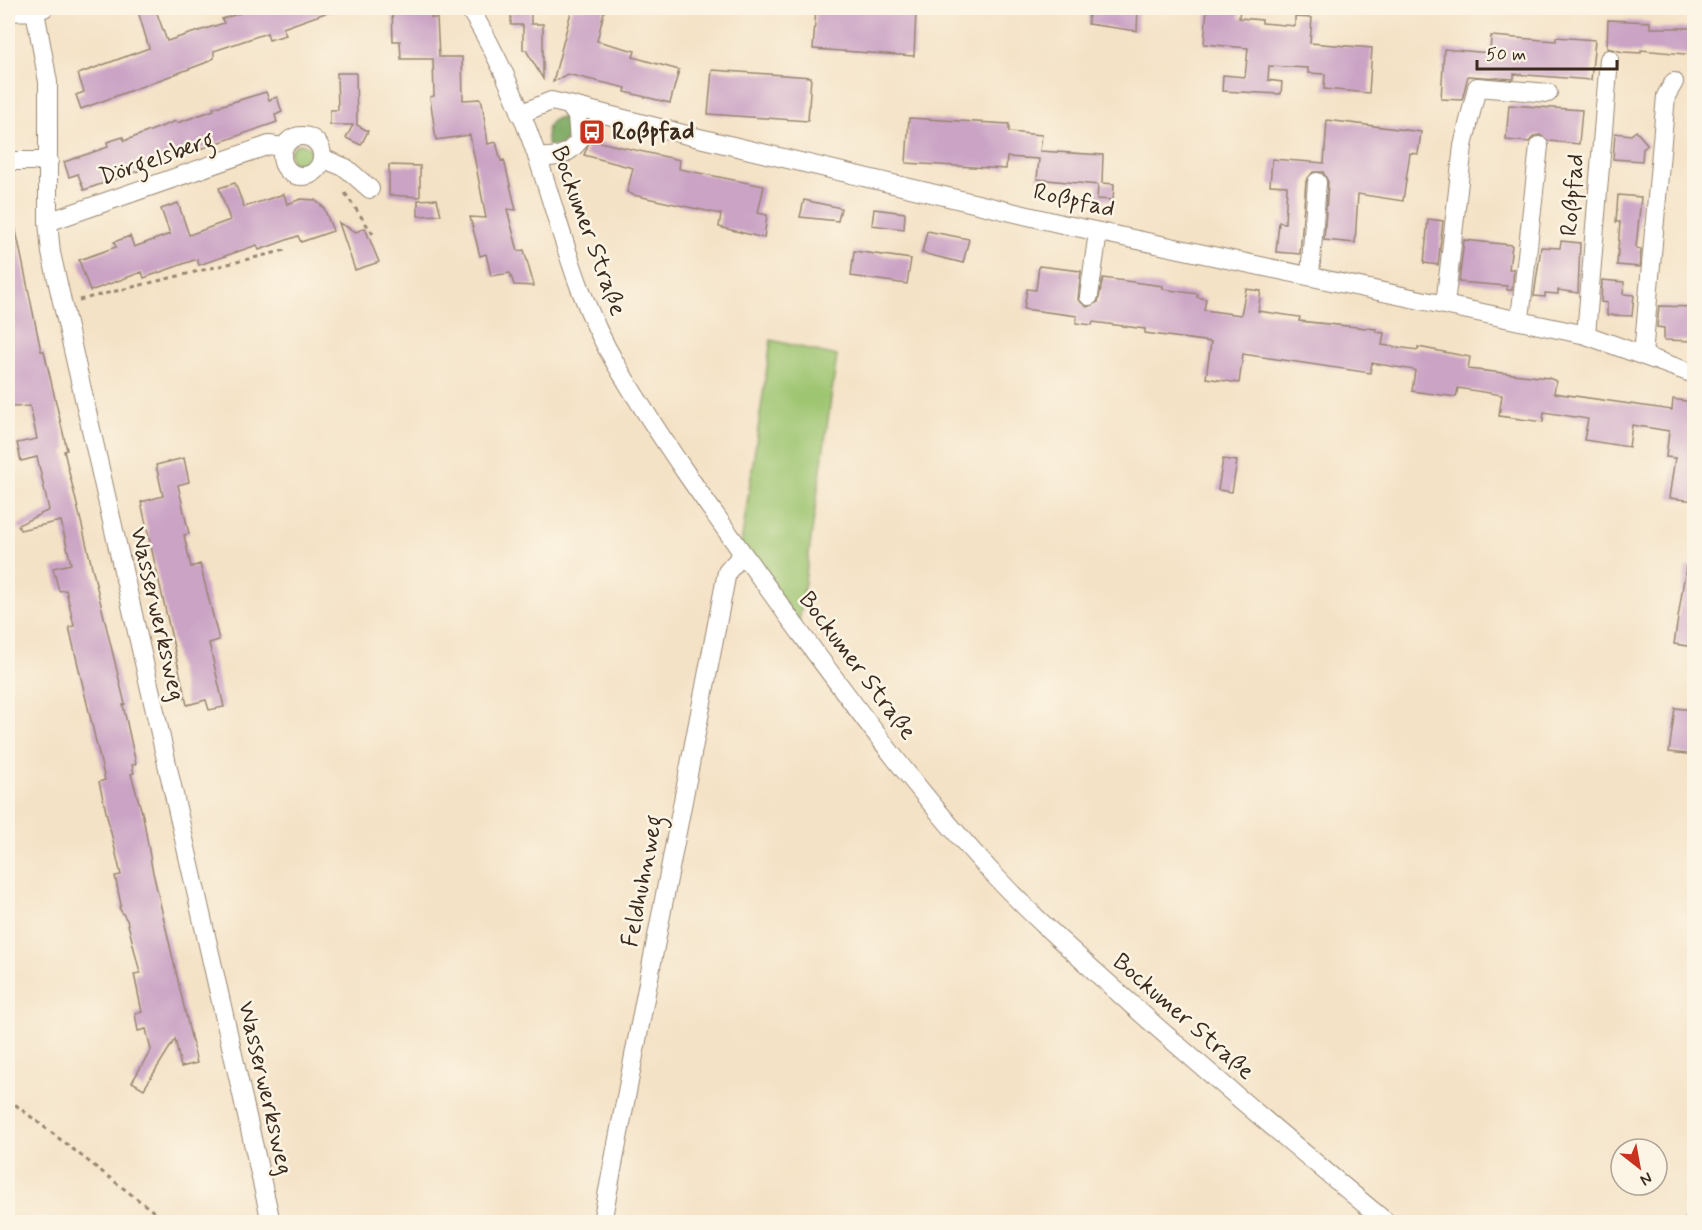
<svg xmlns="http://www.w3.org/2000/svg" width="1702" height="1230" font-family="Mynerve,sans-serif">
  <style>
    .green { fill: #9ec571; stroke: #6c7848; stroke-width: 1.5 }
    .forest { fill: #7eaa63; stroke: #5c6a40; stroke-width: 1.5 }
    .building { fill: #caa3c5 }
    .lines { fill: none; stroke-linecap: round; stroke-linejoin: round }
    .minor-casing { stroke: #988672; stroke-width: 20 }
    .path { stroke: #988672; stroke-width: 3; stroke-dasharray: 4.5 4.5; stroke-linecap: butt }
    .minor { stroke: #fff; stroke-width: 18 }
    .labels { text-anchor: middle; dominant-baseline: central; stroke-width: 5; stroke-linejoin: round; paint-order: stroke }
    .poi-label { font-size: 24px; font-weight: bold; fill: #3b2a1e; stroke: #fcf5e5; text-anchor: start }
    .street-label { font-size: 24px; fill: #3b2a1e; stroke: #fcf5e5 }
  </style>
  <rect width="100%" height="100%" fill="#fcf5e5"/>
  <filter id="ink" filterUnits="userSpaceOnUse"><feTurbulence type="fractalNoise" baseFrequency=".0167" numOctaves="2"/><feDisplacementMap in="SourceGraphic" scale="12" xChannelSelector="R" yChannelSelector="G"/><feConvolveMatrix kernelMatrix="1 2 1 2 8 2 1 2 1" color-interpolation-filters="sRGB"/></filter>
  <filter id="wash" filterUnits="userSpaceOnUse"><feTurbulence type="fractalNoise" baseFrequency=".008" numOctaves="4" result="noise"/><feDisplacementMap in="SourceGraphic" scale="24" xChannelSelector="R" yChannelSelector="G"/><feGaussianBlur stdDeviation="1.35" result="paint"/><feColorMatrix in="noise" values="0 0 0 0 0 0 0 0 0 0 0 0 0 0 0 0 0 1.4 0 .05"/><feComposite in="paint" operator="in"/></filter>
  <g filter="url(#wash)">
    <rect width="100%" height="100%" fill="#f4e2c6"/>
    <path class="green" d="M290 155a11 11 0 1 1 22 0a11 11 0 1 1-22 0Z
      M771 340 837 356 799 623 741 545Z"/>
    <path class="forest" d="M565 117C574 126 571 136 562 145L548 146C545 131 546 118 565 117Z"/>
    <g id="blocks">
      <path class="building" d="M148 8H155L167 41 224 23 222 19 255 8H334V10L283 28 286 35 269 40 267 33 214 51V58L205 63 81 109 76 95 84 92 78 74 149 48 138 11Z
        M392 8H431V18H437L439 57H462L463 100 480 99 482 102 488 144 496 142 501 161 504 160 516 210 507 209 518 251 524 250 534 286 514 285 510 273 491 276 486 254 480 256 470 217 486 218 470 135 436 140 430 97 434 96 433 59H401L400 41H393Z
        M511 8H531V24H543V79L526 50H523V25H511Z
        M572 8H605L597 41 635 51 633 57 679 70 670 103 625 92 626 88 567 74 553 82Z
        M816 8 916 11 914 56 813 49Z
        M1089 8H1138L1137 31 1088 24Z
        M1207 8H1240L1239 18 1262 20V23L1295 26V17L1312 18 1310 43 1372 48 1369 93 1324 89 1325 74 1308 73V68L1269 66 1268 80 1282 82 1281 94 1222 91 1223 75 1245 77 1248 48 1204 44Z
        M1608 20 1650 22V28H1695V55L1641 50V53L1623 52 1607 48Z
        M1491 36 1556 41V37L1595 40 1591 80 1514 74V79L1468 76 1462 100 1441 99 1444 49 1490 53Z
        M712 70 811 77 808 121 708 114Z
        M337 73H356L357 125 368 131 361 145 346 138 353 125H330V110H338Z
        M266 92 269 100 277 97 282 112 275 115 277 122 84 190 78 174 69 177 64 162 108 147 107 142 123 137 124 141 176 121 177 123 214 110 213 108Z
        M1509 105 1582 110 1579 144 1549 141 1540 135 1534 136 1529 142 1506 140Z
        M909 118 1009 124V132L1042 135 1040 151 1103 155 1102 183 1114 184 1113 200 1097 199 1098 185 1037 179 1039 159 1007 157 1006 169 906 163Z
        M1327 120 1421 132 1418 154 1410 153 1403 201 1358 194 1355 243 1324 240 1328 182 1323 172H1313L1306 181 1300 254 1276 252 1279 222 1285 223 1287 186 1270 185 1272 159 1324 163Z
        M1636 131 1648 145 1643 149 1642 161 1613 159 1615 133 1631 135Z
        M590 140 680 160 679 169 764 186 758 213 767 215 764 238 719 227 721 214 633 195 627 192 633 168 584 155Z
        M389 165 420 166V197L389 195Z
        M235 183 244 207 284 194 287 204 301 199 315 200 324 208 333 231 301 242 298 236 259 250 257 245 199 265 197 259 144 278 142 272 90 291 79 260 116 247 114 242 130 236 134 247 170 234 161 209 178 203 189 235 230 220 219 188Z
        M1618 195 1641 197 1636 248 1641 249 1640 267 1617 265 1620 222H1616Z
        M437 199 441 215 418 216V200Z
        M804 200 841 208 838 221 800 217Z
        M874 209 905 213 904 229 872 225Z
        M1428 219 1443 221 1438 265 1424 263Z
        M8 221H14L41 351H44L67 450 64 451 125 704 123 705 136 764 132 765 134 773 131 774 143 816 152 868 197 1063 181 1067 175 1039 144 1089 132 1082 151 1050 146 1029 138 1031 135 1013 142 1012 134 974 140 973 127 920 119 908 121 905 115 876 121 875 99 782 105 780 69 627 74 626 66 590 59 591 53 568 71 564 61 521 20 530 18 525 49 510 37 457 21 461 17 443 37 439 30 406 13 407 8 383Z
        M339 223 356 232 365 228 379 262 355 270Z
        M927 231 969 239 963 263 922 253Z
        M1464 240 1512 245 1509 269H1514L1512 290H1507V286L1459 282Z
        M1561 241 1580 243 1578 293 1558 290V294L1545 293V297L1534 296 1541 247 1560 248Z
        M854 251 911 259 907 284 851 276Z
        M1039 266 1081 271 1078 300 1087 307 1098 302 1103 278 1163 286V289L1198 294 1197 297 1206 299 1204 310 1241 315 1246 289 1261 291 1258 311 1300 317 1299 321 1376 329V332L1384 333 1382 345 1418 350V347L1470 357 1468 369 1549 378 1556 381 1554 393 1672 410 1673 399 1692 402 1691 410 1695 411V501L1669 498 1675 458 1666 457 1669 431 1632 425 1629 447 1584 440 1588 419 1544 412 1543 422 1499 416 1502 395 1458 388 1456 397 1412 391 1415 370 1372 363 1370 373 1243 354 1239 383 1206 378 1211 342 1145 333V329L1093 322 1092 325 1076 323 1077 316 1024 309 1027 289 1036 290Z
        M1602 280 1624 282 1623 294 1634 295 1632 316 1607 315V303L1601 302Z
        M1659 306 1695 307V341L1664 340V328L1657 327Z
        M184 458 189 482 178 485 189 534 184 535 191 567 200 564 219 640 209 643 224 707 209 710 206 700 187 705 141 502 163 496 156 465Z
        M1223 459 1237 461 1232 492 1218 490Z
        M1686 566H1695V647L1674 644Z
        M1675 708 1695 710V755L1669 752Z"/>
    </g>
  </g>
  <g filter="url(#ink)">
    <use href="#blocks" fill-opacity="0" stroke="#988672" stroke-width="1.5"/>
    <g class="lines">
      <defs>
        <path id="minor" d="M469 8C496 51 520 107 537 156 562 230 576 297 617 366 668 452 729 534 788 616 854 705 920 796 996 877 1039 923 1086 963 1132 1005 1215 1079 1301 1151 1386 1222
          M35 11 48 82V222L51 253 271 1222
          M8 12 35 11 44 8
          M520 114 551 101 569 105 695 137 1062 224 1586 335 1694 374
          M282 156a20 20 0 1 1 40 0a20 20 0 1 1-40 0Z
          M537 157C556 158 567 156 579 141L577 116 569 105
          M322 158 346 168 370 189
          M8 161H49
          M48 222 269 145 283 147
          M1310 276 1317 182
          M1089 296 1098 232
          M1445 305 1463 146 1477 87 1548 93
          M1520 319 1539 146
          M1586 335 1609 59
          M1643 355 1666 96 1674 82
          M602 1222 727 572 743 554
          M1694 1222V1220"/>
      </defs>
      <use href="#minor" class="minor-casing"/>
      <path class="path" d="M345 193 373 234
        M79 300 286 250
        M8 1099 167 1222"/>
      <use href="#minor" class="minor"/>
    </g>
  </g>
  <defs>
    <symbol id="bus-square" viewBox="-11 -11 22 22"><rect x="-9" y="-9" width="18" height="18" rx="4" fill="#c8321e" stroke="#fcf5e5"/><path d="M-5-6H5V4H4V6H2V4H-2V6H-4V4H-5ZM-3.5-4V0h7V-4ZM-3.5 1.2v1.5H-2V1.2ZM2 1.2v1.5H3.5V1.2Z" fill="#fff"/></symbol>
  </defs>
  <g fill-rule="evenodd">
    <use href="#bus-square" x="577" y="117" width="30" height="30"/>
  </g>
  <g class="labels">
    <g class="poi-label">
      <text x="612" y="132">Roßpfad</text>
    </g>
    <g class="street-label">
      <text transform="translate(157 159) rotate(-19)">Dörgelsberg</text>
      <text transform="translate(1573 195) rotate(-85)">Roßpfad</text>
      <text transform="translate(1074 201) rotate(13)">Roßpfad</text>
      <text transform="translate(588 231) rotate(70)">Bockumer Straße</text>
      <text transform="translate(157 614) rotate(77)">Wasserwerksweg</text>
      <text transform="translate(857 666) rotate(53)">Bockumer Straße</text>
      <text transform="translate(643 881) rotate(-79)">Feldhuhnweg</text>
      <text transform="translate(1183 1017) rotate(41)">Bockumer Straße</text>
      <text transform="translate(265 1088) rotate(77)">Wasserwerksweg</text>
    </g>
  </g>
  <rect width="1702" height="1230" fill="none" stroke="#fcf5e5" stroke-width="30"/>
  <g transform="translate(1639 1167) rotate(149)"><circle r="28" fill="#fcf5e5" stroke="#afa495" stroke-width="1.5"/>
  <path d="M0-4.5L10 22L0 15L-10 22Z" fill="#c8321e"/>
  <text y="-9" font-size="16" font-weight="bold" text-anchor="middle" fill="#3b2a1e">N</text>
  </g>
  <path d="M1477 60v9h140v-9" fill="none" stroke="#3b2a1e" stroke-width="3"/>
  <text x="1486" y="60" font-size="18" fill="#3b2a1e" stroke="#fcf5e5" stroke-width="4.5" paint-order="stroke">50 m</text>
</svg>
